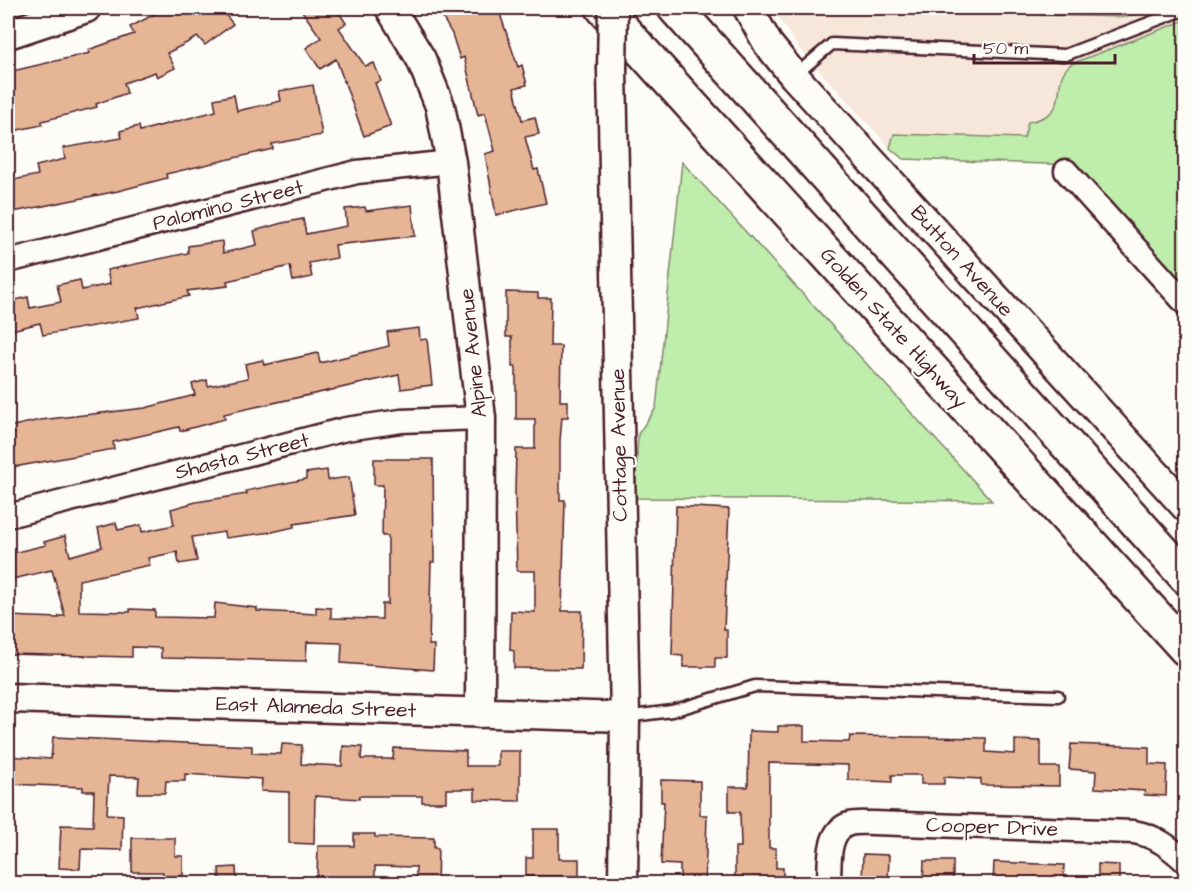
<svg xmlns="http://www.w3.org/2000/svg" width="1193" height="891" font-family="'Architects Daughter',sans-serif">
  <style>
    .built { fill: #f6e7da }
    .green { fill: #beedac; stroke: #84866c; stroke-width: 1.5 }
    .building { fill: #e5b596; stroke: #4a1f2b; stroke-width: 1.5 }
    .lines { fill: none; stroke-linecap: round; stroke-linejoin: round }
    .service-casing { stroke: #4a1f2b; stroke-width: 15 }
    .minor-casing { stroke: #4a1f2b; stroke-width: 27 }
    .tertiary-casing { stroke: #4a1f2b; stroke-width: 33 }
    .motorway-casing { stroke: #4a1f2b; stroke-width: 38 }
    .service { stroke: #fdfcf7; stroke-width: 10 }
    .minor { stroke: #fdfcf7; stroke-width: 22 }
    .tertiary { stroke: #fdfcf7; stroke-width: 28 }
    .motorway { stroke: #fdfcf7; stroke-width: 33 }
    .tertiary-bridge-casing { stroke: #4a1f2b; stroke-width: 33; stroke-linecap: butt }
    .tertiary-bridge { stroke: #fdfcf7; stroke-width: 28 }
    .labels { text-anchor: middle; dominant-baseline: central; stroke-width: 4.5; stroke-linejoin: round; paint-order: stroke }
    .street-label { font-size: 21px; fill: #4a1f2b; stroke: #fdfcf7 }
  </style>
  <rect width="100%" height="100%" fill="#fdfcf7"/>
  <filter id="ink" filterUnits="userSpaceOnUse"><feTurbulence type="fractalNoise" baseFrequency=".0167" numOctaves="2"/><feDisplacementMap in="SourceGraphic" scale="12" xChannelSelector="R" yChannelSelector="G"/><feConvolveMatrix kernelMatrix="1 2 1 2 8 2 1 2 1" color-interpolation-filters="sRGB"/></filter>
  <g filter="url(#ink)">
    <path class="built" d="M772 8H1185L1186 20 1071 64 1063 72 1057 104 1047 117 1028 122 1025 138 894 134 890 148 799 48Z"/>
    <path class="green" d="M1036 8H1149L1125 17 1041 15Z
      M1185 20V285L1076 165 903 159 890 148 894 134 1024 138 1028 122C1076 113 1047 83 1071 64Z
      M682 162 992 501 635 498 638 434 656 408Z"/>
    <path class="building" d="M166 8H220L233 24 205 45 198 37 167 53 175 68 157 77 155 72 124 83 127 93 96 104 97 107 42 121V125L8 132V92L12 91 8 72 90 53 88 50 134 34 130 27Z
      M300 8H336L346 23 339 28 365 66 374 63 381 81 375 83 391 126 364 136 336 59 320 69 306 48 321 38Z
      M437 8H498L518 67 522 65 527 85 514 88 522 120 535 117 539 134 525 137 534 170 538 169 546 203 496 215 485 154 495 151 485 113 478 115 464 57 460 59 452 34Z
      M313 85 322 135 272 144 273 149 166 174 167 178 118 191 8 213V181L38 175 36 166 65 159 63 148 122 138 120 131 139 126 140 131 216 111 214 99 234 95 237 111 281 101 279 91Z
      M412 205 415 236 335 245 337 258 309 263 312 277 293 281 290 266 227 281 228 286 187 291 189 296 137 308 139 318 43 335 40 323 8 331V302L28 297 30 308 61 302 57 285 80 280 82 290 110 284 107 270 188 253V246L222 241 223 253 257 245 254 231 282 223 303 219 306 234 347 226 345 209 365 207 366 211Z
      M506 292 538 293V298H551L550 346H561L560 401H568V417H562L560 441V500H565L562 611H582L581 669 514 668V651L510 650 511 611 535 612V571H517L515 492 516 449H535V419H516V367H512V337H506Z
      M419 328 420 340 427 339 432 385 401 389 399 375 224 414 225 419 180 431 179 427 113 442 114 449 8 468V427L40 420 145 408 195 395 192 384 207 380 208 386 248 378 245 364 263 360 264 365 318 353 320 363 389 346 387 332Z
      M374 459H433L434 562H431L429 645H434L433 670 341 663 342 643 307 642 306 661 161 658V648L132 647V657L8 654V616L59 618V616H65L52 570 8 580V554L46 545 44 542 65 536 70 556 102 547 98 528 116 523 118 530 141 525 142 532 174 525 171 509 196 502 247 494 246 491 306 479V473L327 470 328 480 349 477 355 515 294 524V527L272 532 225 538 224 532 192 537 197 561 179 564 177 552 148 558 150 565 79 580V611L130 612V609L155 610V617L214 618 215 603 257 608V611L316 614V607L331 608V618L382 619V604H388V536H382L383 485H374Z
      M676 506 729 509 724 630H727V658H715V667H683V656L672 655Z
      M778 726H804V741L849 742 850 736 986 738V752L1015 754V740L1041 741V767H1059V786L981 785V779L944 777V784H921V775H892V782L848 780V765L769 763V848H776V868H783V884H735V847H741L740 812H729V787H748L749 731 778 732Z
      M53 737 252 746V753L281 754 282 744 302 745 301 764 342 766 343 746 362 747 361 759H393L394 748 466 751V766H498V751H520V801L475 800V789H446V802H422V796H359V799L315 796 314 844 289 843V792L261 791 262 779 185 774V781H166L165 793H138L139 777 109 776 107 814 123 815 122 850 81 849 80 869 59 868 61 825 93 826 94 791H83V787L8 784V756L51 759Z
      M1071 744 1149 747V764L1167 765 1166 796 1144 795 1145 791 1095 788 1096 771 1069 769Z
      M661 780 700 781V815H707L705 884H680V865L661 864 664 802H661Z
      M533 829H559V859H579V876H526V858H533Z
      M354 834H375V837L434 838V848H438L437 884H416V867L375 866V878L317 877 318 846H354Z
      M132 838H175V856H183V876H163V872H132Z
      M863 854 889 855 888 884H862Z
      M924 861H953V884H923Z
      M994 862 1064 865 1063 884H993Z
      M1098 864 1119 865V884H1098Z
      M236 867 237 884H220L219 868Z"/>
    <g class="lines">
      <defs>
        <path id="service" d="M794 76 832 44 1065 55 1186 9
          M625 717 672 711 755 686 1058 696"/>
        <path id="minor" d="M1066 171 1186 304
          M8 261 357 172 451 162
          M8 516 346 429 401 421 481 418
          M829 884C830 865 826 831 849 824 856 822 865 823 873 823L1134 832C1156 836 1170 847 1186 862"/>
        <path id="tertiary" d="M390 8 421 59 440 106 451 162 481 418 480 713
          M748 8 768 44 794 76 1186 507
          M8 34 86 8
          M612 70 625 717 623 884
          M8 698 625 717"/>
        <path id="motorway" d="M603 8 1186 649
          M675 8 1186 577"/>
      </defs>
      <use href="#service" class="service-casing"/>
      <use href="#minor" class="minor-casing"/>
      <use href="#tertiary" class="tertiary-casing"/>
      <use href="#motorway" class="motorway-casing"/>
      <use href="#service" class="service"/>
      <use href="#minor" class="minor"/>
      <use href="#tertiary" class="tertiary"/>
      <use href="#motorway" class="motorway"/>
      <defs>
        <path id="tertiary-bridge" d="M612 70 613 8"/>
      </defs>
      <use href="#tertiary-bridge" class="tertiary-bridge-casing"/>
      <use href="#tertiary-bridge" class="tertiary-bridge"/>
    </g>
  </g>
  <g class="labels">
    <g class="street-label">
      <text transform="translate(228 205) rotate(-14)">Palomino Street</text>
      <text transform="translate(962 261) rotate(48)">Button Avenue</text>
      <text transform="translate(894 328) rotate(48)">Golden State Highway</text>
      <text transform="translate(473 353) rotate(-96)">Alpine Avenue</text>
      <text transform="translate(619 445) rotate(-91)">Cottage Avenue</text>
      <text transform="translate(242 456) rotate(-14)">Shasta Street</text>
      <text transform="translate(316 707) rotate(2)">East Alameda Street</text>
      <text transform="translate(992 827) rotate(2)">Cooper Drive</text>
    </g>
  </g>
  <rect width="1193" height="891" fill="none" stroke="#fdfcf7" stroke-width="30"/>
  <rect x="15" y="15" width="1163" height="861" fill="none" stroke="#4a1f2b" stroke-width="2" filter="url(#ink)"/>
  <path d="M974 54v9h141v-9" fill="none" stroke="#4a1f2b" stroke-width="3"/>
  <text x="983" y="54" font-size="18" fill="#4a1f2b" stroke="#fdfcf7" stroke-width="4.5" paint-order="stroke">50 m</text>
</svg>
